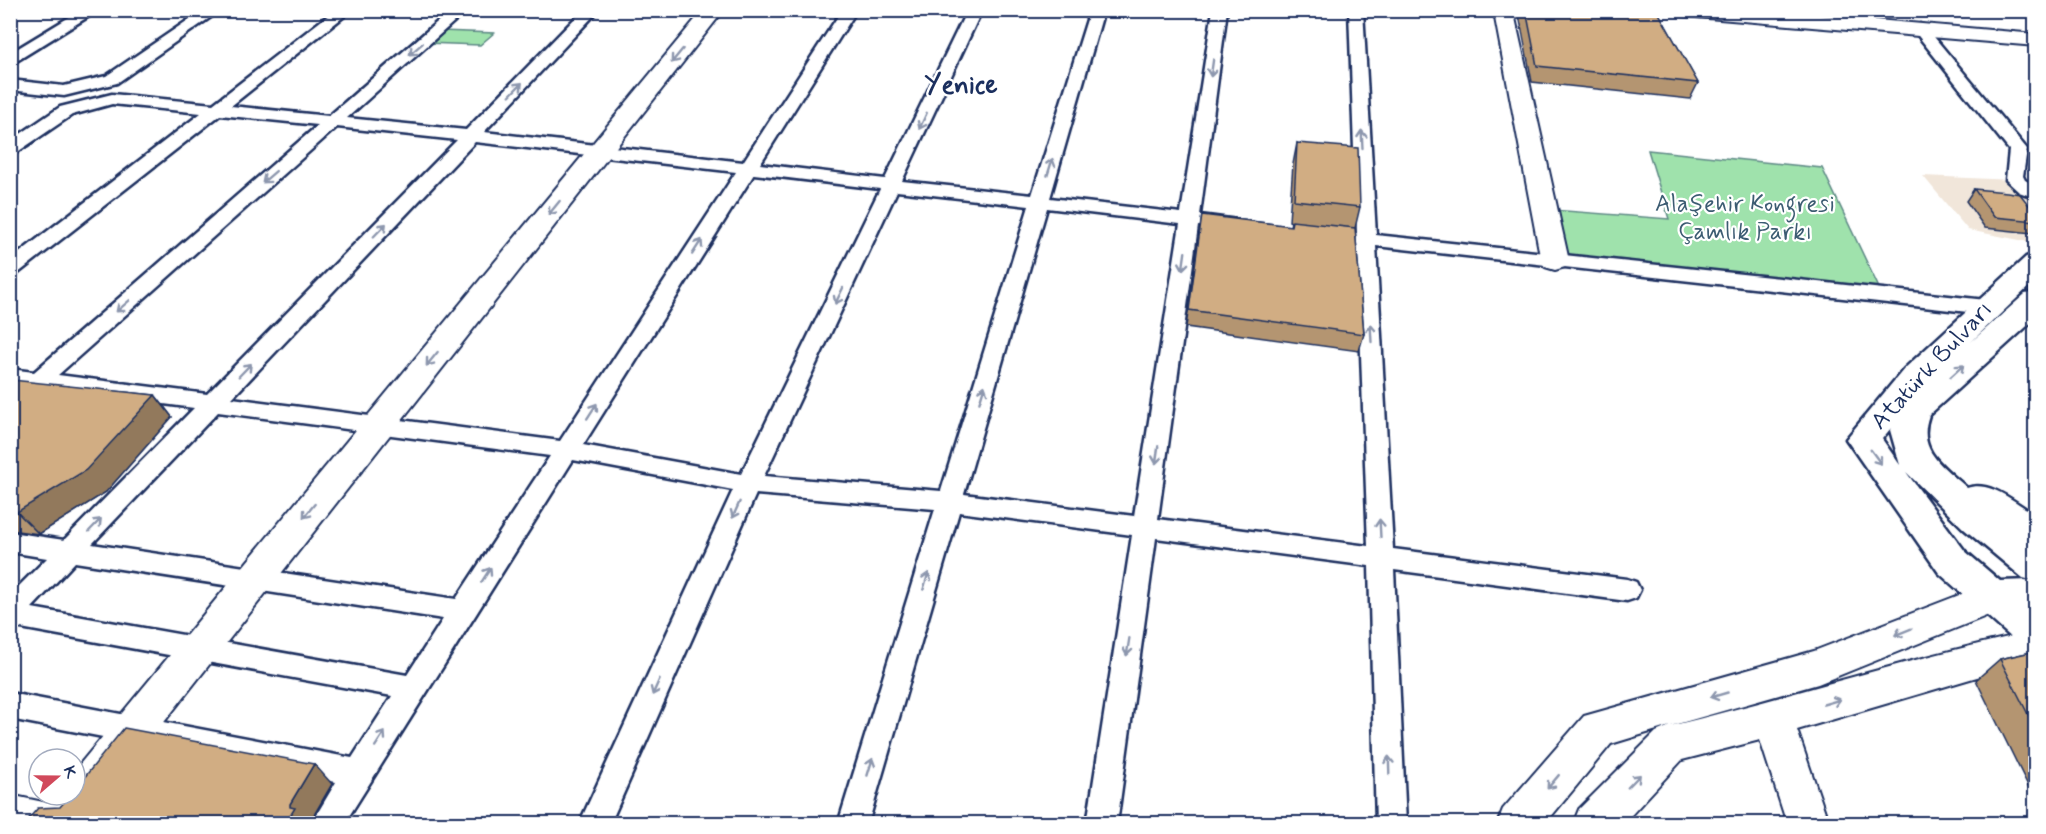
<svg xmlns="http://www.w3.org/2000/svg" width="2046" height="834" font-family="Mynerve,sans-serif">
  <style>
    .built { fill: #f1e6da }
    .green { fill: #9fe2ac; stroke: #5d8885; stroke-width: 1.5 }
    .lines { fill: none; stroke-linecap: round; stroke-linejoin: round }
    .street-casing { stroke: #1b2f5e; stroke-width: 5 }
    .secondary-casing { stroke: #1b2f5e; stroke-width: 4 }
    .primary-casing { stroke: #1b2f5e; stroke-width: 5 }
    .street { fill: #fff; fill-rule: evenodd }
    .secondary { fill: #fff; fill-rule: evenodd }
    .primary { fill: #fff; fill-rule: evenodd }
    .wall { fill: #b49571; stroke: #1b2f5e; stroke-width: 1.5 }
    .shaded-wall { fill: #92795c; stroke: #1b2f5e; stroke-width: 1.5 }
    .building { fill: #d1ad83; stroke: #1b2f5e; stroke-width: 1.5 }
    .oneway { stroke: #8d97ae }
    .labels { text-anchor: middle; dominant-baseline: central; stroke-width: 4.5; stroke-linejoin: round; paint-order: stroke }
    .park-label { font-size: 24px; fill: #3c5c72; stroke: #fff }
    .street-label { font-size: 24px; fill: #1b2f5e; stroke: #fff }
    .far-district-label { font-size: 26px; font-weight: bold; fill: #1b2f5e; stroke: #fff }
  </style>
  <rect width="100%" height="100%" fill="#fff"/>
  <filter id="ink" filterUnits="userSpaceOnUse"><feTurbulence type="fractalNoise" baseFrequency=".0167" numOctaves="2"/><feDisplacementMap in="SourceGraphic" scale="12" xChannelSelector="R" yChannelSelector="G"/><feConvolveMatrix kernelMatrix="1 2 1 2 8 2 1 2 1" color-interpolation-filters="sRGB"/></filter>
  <g filter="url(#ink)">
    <path class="built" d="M1923 176 2014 180 2035 193V243L1968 230Z"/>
    <path class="green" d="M440 31 494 33 480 45 425 43Z
      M1648 150 1822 168 1879 288 1565 258 1553 210 1669 219Z"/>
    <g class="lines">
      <defs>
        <path id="street" d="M81 10H99L10 65V53Z
          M203 10H221L117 83 64 96 10 90V80L64 86 106 76Z
          M335 10H352L231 106 329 116 451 10H467L347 118 466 130 583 10H599L484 132 743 162 842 10H857L760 164 885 179 967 10H982L902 181 1032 195 1090 10H1104L1050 198 1181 213 1213 10H1227L1200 215 1238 220 1240 224 1238 228 1231 230 1198 226 1158 519 1368 546 1357 244 1319 239 1317 235 1319 231 1326 229 1357 233 1349 10H1363L1376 235 1986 300 1993 302 1996 307 1993 312 1986 314 1376 246 1393 549 1627 579 1636 582 1640 590 1636 598 1627 601 1394 570 1406 824H1376L1369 566 1156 538 1117 824H1087L1132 535 959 512 868 824H838L935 509 756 494 610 824H579L733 490 573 460 344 824H311L336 782 10 719V693L352 758 392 696 10 626V595L47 558 10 552V532L64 540 194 408 43 388 18 411 10 413V392L19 385 10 384V369L34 372 318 125 220 115 17 274 10 276V260L201 113 112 104 72 115 16 153 10 154V141L60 107 112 94 213 104ZM337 127 457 140 207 394 58 375ZM475 142 736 172 560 441 232 398ZM754 174 880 189 741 474 583 445ZM897 191 1029 206 941 491 764 476ZM1047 208 1180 224 1134 516 964 494ZM218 412 550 456 456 599 92 544ZM75 562 443 619 407 675 32 608Z
          M1920 24 1925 26 2027 149 2023 176 2025 180 2036 186V198L2019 192 2006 180 2009 150 1915 32 1912 29Z"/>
        <path id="secondary" d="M703 10H724L84 824H10V795L48 803 54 795H75V770Z
          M1489 10H1510L1515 18 1569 261 1565 267 1555 270 1545 267 1541 261 1495 18Z
          M1674 10H1763L2036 34V46L1684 16 1677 14Z
          M1993 582 2006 586 2011 597 2006 608 1818 684 1670 726C1792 696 1913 657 2036 631V663L1977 677 1797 730 1829 824H1787L1760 740 1682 760 1623 824H1573L1579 809 1656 732 1670 726 1611 744 1545 824H1497L1503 809 1584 716 1814 651Z"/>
        <path id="primary" d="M2036 254V280L1971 342 2025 294 2036 292V318L1929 415C1916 451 1943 466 1967 488 1991 480 2015 503 2036 515V652L2022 647 1939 573 1846 439 1904 369 2026 257ZM1891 428 1890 430 1900 465 1882 439ZM1906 472 1964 529 2023 578 2031 580 2000 581 1965 551Z"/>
      </defs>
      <use href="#street" class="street-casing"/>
      <use href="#secondary" class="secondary-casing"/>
      <use href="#primary" class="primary-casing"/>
      <use href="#street" class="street"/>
      <use href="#secondary" class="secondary"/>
      <use href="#primary" class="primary"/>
    </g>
    <path class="wall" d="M1518 10H1657L1698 83 1690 99 1532 82Z
      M1297 143 1360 207 1355 228 1364 334 1359 351 1186 327 1202 215 1290 226 1291 222 1289 221 1293 164Z
      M1974 189 2036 214V228L2032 233 1985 228 1966 201Z
      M10 381 155 395 172 417 106 492 39 534 10 530Z
      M2036 651V802L1976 680 2000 659Z"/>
    <path class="shaded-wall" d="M155 395 172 417 106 492 39 534 17 512Z
      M314 764 332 784 310 822 312 824H285L290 804Z"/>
    <path class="building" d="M1526 10H1657L1698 83 1537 66Z
      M1297 143 1358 148 1360 207 1294 200Z
      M1974 189 2007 192 2020 194 2036 214V221L1994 217Z
      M1202 215 1291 226 1292 221 1355 228 1364 334 1189 310Z
      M12 380 155 395 86 470 17 512H10V381Z
      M2036 651V730L2000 659Z
      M124 728 314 764 290 804V807L295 808 285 824H24L38 808 60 807 70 795H75V789Z"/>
    <defs><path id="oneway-shaft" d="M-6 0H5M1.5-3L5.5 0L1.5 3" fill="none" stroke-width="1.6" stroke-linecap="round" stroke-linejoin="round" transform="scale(1.5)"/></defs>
    <g class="oneway">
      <use href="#oneway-shaft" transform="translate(416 49) rotate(139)"/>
      <use href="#oneway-shaft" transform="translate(677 56) rotate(129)"/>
      <use href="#oneway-shaft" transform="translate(1212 68) rotate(98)"/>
      <use href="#oneway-shaft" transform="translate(516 89) rotate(-46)"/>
      <use href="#oneway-shaft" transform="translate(923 121) rotate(115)"/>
      <use href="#oneway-shaft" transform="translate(1362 139) rotate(-93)"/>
      <use href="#oneway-shaft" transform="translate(1050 167) rotate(-73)"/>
      <use href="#oneway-shaft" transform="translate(269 177) rotate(139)"/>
      <use href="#oneway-shaft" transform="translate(554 208) rotate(129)"/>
      <use href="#oneway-shaft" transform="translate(380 230) rotate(-46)"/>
      <use href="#oneway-shaft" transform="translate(697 247) rotate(-57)"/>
      <use href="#oneway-shaft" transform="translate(1184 261) rotate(98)"/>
      <use href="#oneway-shaft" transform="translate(839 296) rotate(116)"/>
      <use href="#oneway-shaft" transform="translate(123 306) rotate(139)"/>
      <use href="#oneway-shaft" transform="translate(1371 333) rotate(-93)"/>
      <use href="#oneway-shaft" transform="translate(432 359) rotate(129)"/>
      <use href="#oneway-shaft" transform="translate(245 370) rotate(-46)"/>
      <use href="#oneway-shaft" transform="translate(1957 371) rotate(-42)"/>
      <use href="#oneway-shaft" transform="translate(982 394) rotate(-73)"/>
      <use href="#oneway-shaft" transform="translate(592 411) rotate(-57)"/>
      <use href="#oneway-shaft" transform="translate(1157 455) rotate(98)"/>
      <use href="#oneway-shaft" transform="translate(1876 457) rotate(54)"/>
      <use href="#oneway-shaft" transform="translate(736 510) rotate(114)"/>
      <use href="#oneway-shaft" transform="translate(309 511) rotate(129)"/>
      <use href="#oneway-shaft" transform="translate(95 525) rotate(-46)"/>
      <use href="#oneway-shaft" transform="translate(1380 528) rotate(-93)"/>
      <use href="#oneway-shaft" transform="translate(486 575) rotate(-57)"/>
      <use href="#oneway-shaft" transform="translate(926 581) rotate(-73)"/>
      <use href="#oneway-shaft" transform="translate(1903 632) rotate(158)"/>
      <use href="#oneway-shaft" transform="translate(1128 647) rotate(99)"/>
      <use href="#oneway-shaft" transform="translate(656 687) rotate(114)"/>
      <use href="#oneway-shaft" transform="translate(1719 695) rotate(164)"/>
      <use href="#oneway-shaft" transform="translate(1832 702) rotate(-16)"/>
      <use href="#oneway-shaft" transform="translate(380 739) rotate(-57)"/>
      <use href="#oneway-shaft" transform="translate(1389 765) rotate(-92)"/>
      <use href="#oneway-shaft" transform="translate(870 767) rotate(-73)"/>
      <use href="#oneway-shaft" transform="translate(1634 781) rotate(-46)"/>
      <use href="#oneway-shaft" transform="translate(1553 782) rotate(130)"/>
    </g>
  </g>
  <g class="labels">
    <g class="park-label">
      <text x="1745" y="204">Alaşehir Kongresi<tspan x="1745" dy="28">Çamlık Parkı</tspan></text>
    </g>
    <g class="street-label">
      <text transform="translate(1932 366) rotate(-47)">Atatürk Bulvarı</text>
    </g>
    <g class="far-district-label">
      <text x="961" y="86">Yenice</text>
    </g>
  </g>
  <rect width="2046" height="834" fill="none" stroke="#fff" stroke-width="36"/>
  <rect x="18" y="18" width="2010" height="798" fill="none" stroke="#1b2f5e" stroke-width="2" filter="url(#ink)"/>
  <g transform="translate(57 777) rotate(70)"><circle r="28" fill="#ffffff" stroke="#a4acbf" stroke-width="1.5"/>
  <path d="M0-4.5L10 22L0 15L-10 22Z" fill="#d1495b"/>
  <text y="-9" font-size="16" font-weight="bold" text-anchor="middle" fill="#1b2f5e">K</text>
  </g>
</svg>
